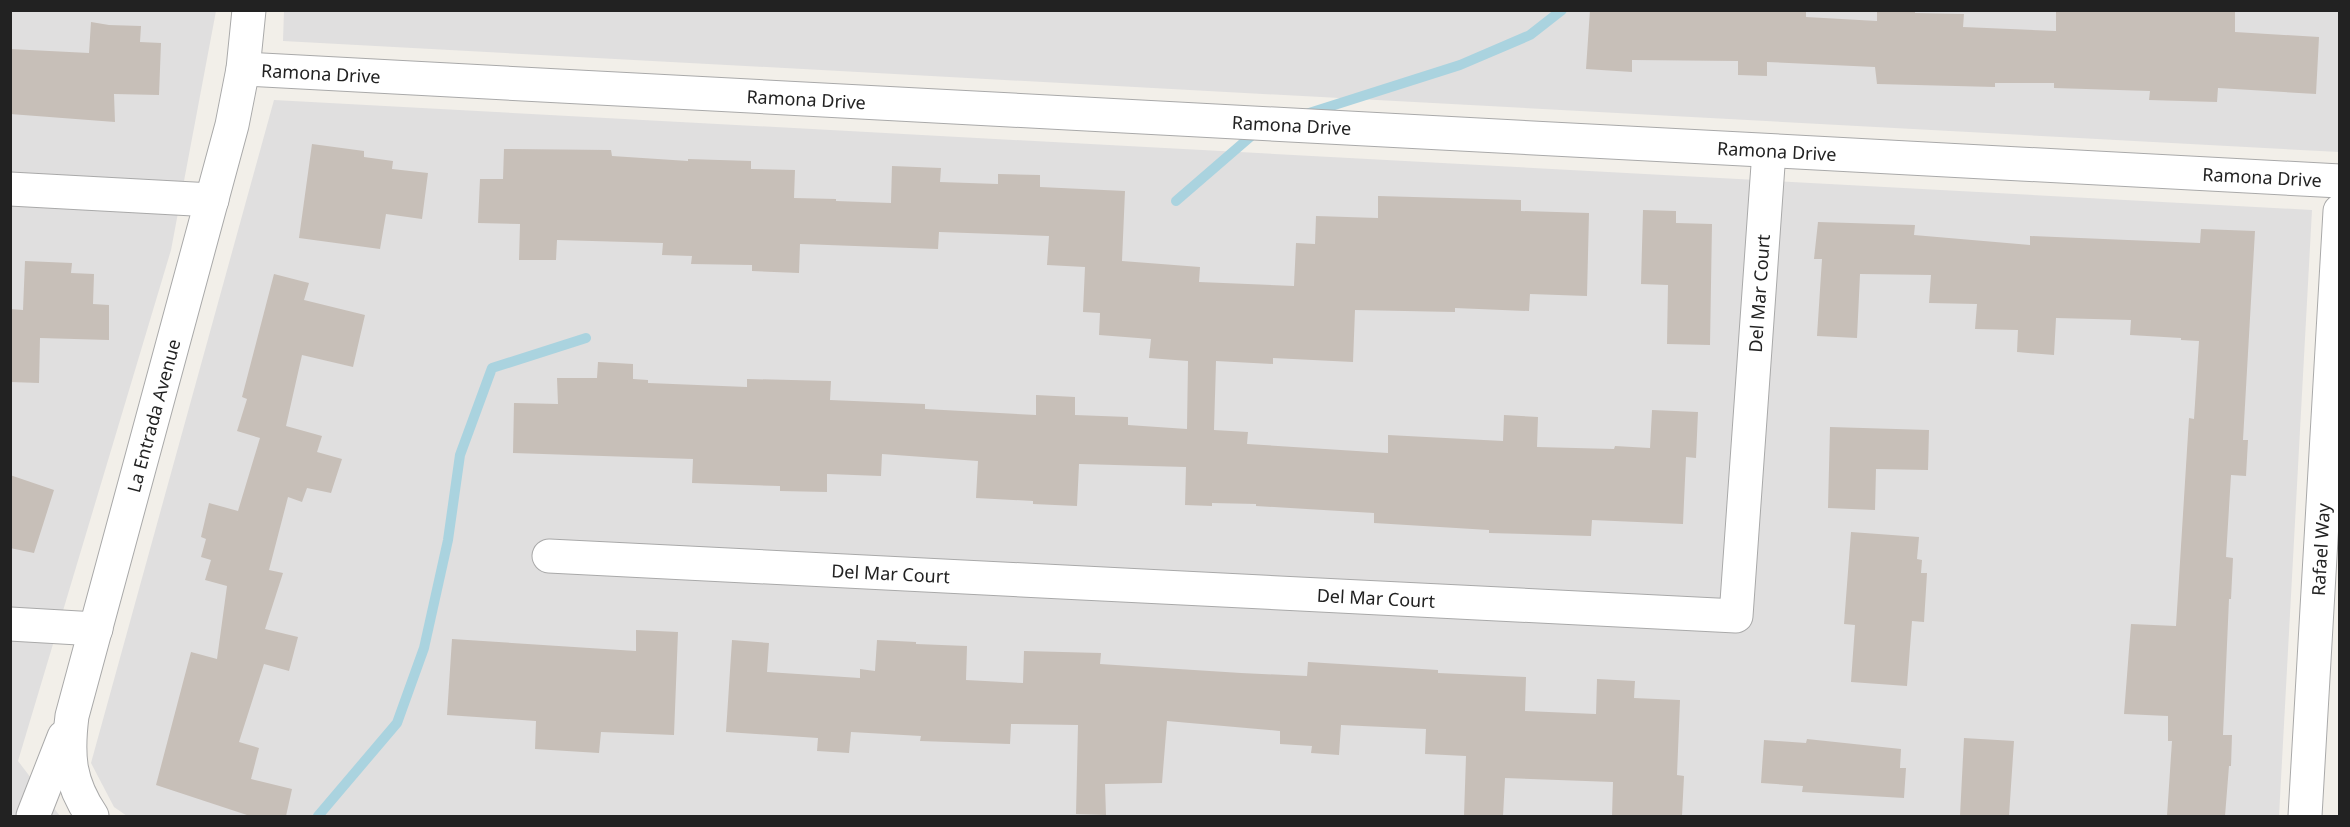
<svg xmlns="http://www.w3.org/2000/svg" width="2350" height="827" font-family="'Noto Sans',sans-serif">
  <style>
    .residential { fill: #e0dfdf }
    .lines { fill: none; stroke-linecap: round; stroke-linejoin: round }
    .stream { stroke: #aad3df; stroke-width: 10 }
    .building { fill: #c7bfb8 }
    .street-casing { stroke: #a9a9a9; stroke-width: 35 }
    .street { stroke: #fff; stroke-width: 33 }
    .labels { text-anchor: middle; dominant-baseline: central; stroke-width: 5; stroke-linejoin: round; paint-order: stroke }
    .street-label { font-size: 18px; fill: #222; stroke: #fff }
  </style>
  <rect width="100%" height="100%" fill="#f2efe9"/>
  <path class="residential" d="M284 10 2339 11V152L283 41Z
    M10 11H216L171 250 18 761 60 816H11Z
    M274 100 2312 210 2279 816H127L114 807 91 763Z"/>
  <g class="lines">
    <path class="stream" d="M1306 114 1460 65 1530 35 1562 10
      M1176 201 1257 131
      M318 816 397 723 424 648 448 540 460 455 492 368 586 338"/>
  </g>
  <path class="building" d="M1590 10H1806V17L1877 21V10L1915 11V13L1964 14 1963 27 2056 31V10H2235V32L2319 37 2316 94 2218 88 2217 102 2149 100 2150 91 2054 88V83H1995V87L1877 84 1875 67 1767 62V76L1738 75V61L1632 60V72L1586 69Z
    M91 22 109 25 141 26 140 42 161 43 159 95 114 94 115 122 10 114V49L89 53Z
    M312 144 364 151V157L393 161 392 169 428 173 422 219 386 214 380 249 299 238Z
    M504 149 611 150 612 156 688 161V159L751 161V169L795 170 794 198 836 199V201L891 203 892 166 941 168 940 182 998 184V174L1040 175V187L1125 191 1122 261 1200 267 1199 282 1294 286 1296 243 1315 244 1316 216 1378 218V196L1521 200V211L1589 213 1587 296 1530 294 1529 311 1455 308V312L1355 310 1353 362 1273 358V364L1216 361 1214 430 1248 432 1247 444 1388 453V435L1503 441 1504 415 1538 417 1537 447 1614 449 1615 446 1650 448 1652 410 1698 412 1696 458 1686 457 1683 524 1592 520 1591 536 1489 533V530L1374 523V513L1256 506V504L1212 503V506L1185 505 1186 467 1079 464 1077 506 1033 504V501L976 498 978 461 882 454 881 476 827 474V492L780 491V486L692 483 693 459 513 453 514 403 558 404 557 378H597L598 362 633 364V379L648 380V383L747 387V379L831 381 830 400 925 404V409L1036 415V395L1075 397V415L1128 417V425L1187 429 1188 361 1149 358 1151 339 1099 335 1100 313 1083 312 1085 267 1047 265 1049 236 939 232 938 249 800 244 799 273 752 271V265L691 264 692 256 662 255 663 243 557 240 556 260H519L520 224 478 223 480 179H503Z
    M1643 210 1676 211V223L1712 224 1710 345 1667 344 1668 285 1641 284Z
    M1818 222 1915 225 1914 235 2030 245V236L2200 243 2201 229 2255 231 2243 440H2248L2246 476 2231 475 2226 557 2233 558 2231 599H2229L2223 735H2232L2231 766H2229L2225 816H2167L2172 741H2168V716L2124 714 2131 624 2176 626 2189 418 2194 419 2199 341 2181 340V338L2130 335 2131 320 2056 318 2054 355 2017 352 2018 330 1975 329 1977 304 1929 303 1931 275 1860 274 1857 338 1817 336 1822 259H1814Z
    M25 261 72 263 71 273 94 274 93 304 109 305V340L40 338 39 383 10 382V309L23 310Z
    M274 274 309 283 304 300 365 315 353 367 302 355 286 426 322 436 317 452 342 459 331 493 307 488 302 502 288 497 269 570 283 573 265 629 298 637 289 671 264 664 239 742 259 748 251 779 292 789 286 816H250L156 785 191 652 217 659 227 586 205 580 211 560 201 557 206 539 201 537 209 503 238 511 260 438 237 431 247 399 242 397Z
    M1830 427 1929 430 1928 470 1876 469 1875 510 1828 508Z
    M10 475 54 490 34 553 10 548Z
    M1851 532 1919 537 1917 559 1922 560 1921 573H1927L1924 622 1912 621 1907 686 1851 682 1855 625 1844 624Z
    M636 630 678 632 674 735 601 732 599 753 535 749 536 721 447 715 452 639 636 651Z
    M732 640 769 643 767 672 860 678V669L875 671 877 640 916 642V644L967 646 966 680 1023 683 1024 651 1101 653 1100 664 1241 673 1307 676 1308 662 1438 670V673L1526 677 1525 711 1596 714 1597 679 1635 681 1634 698 1680 700 1677 775 1684 776 1682 816H1612L1613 782 1505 778 1503 816H1464L1466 756 1425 754 1426 729 1341 725 1339 755 1311 753 1312 746 1280 744V731L1167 721 1162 783 1105 784 1106 815 1076 814 1078 725 1011 724 1010 744 920 741 921 736 851 732 849 753 817 751 818 738 726 732Z
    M1964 738 2014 741 2009 816H1960Z
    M1807 739 1901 749 1900 768H1906L1904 798 1802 792 1803 786 1761 783 1764 740 1806 743Z"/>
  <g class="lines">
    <defs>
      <g id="street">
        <path id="s1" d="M243 69 2340 181"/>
        <path d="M10 189 212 200"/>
        <path id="s2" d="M549 556 1736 616 1769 151"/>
        <path d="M10 624 96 629"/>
        <path d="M33 816 64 737"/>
        <path id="s3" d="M92 816C69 782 67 756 72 716L232 125 243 69 249 10"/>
        <path id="s4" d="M2305 816 2340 211"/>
      </g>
    </defs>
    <use href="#street" class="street-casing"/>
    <use href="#street" class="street"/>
  </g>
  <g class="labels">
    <g class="street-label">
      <text stroke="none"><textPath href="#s1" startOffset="78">Ramona Drive</textPath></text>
      <text stroke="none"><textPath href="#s1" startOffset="564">Ramona Drive</textPath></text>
      <text stroke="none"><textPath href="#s1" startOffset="1050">Ramona Drive</textPath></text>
      <text stroke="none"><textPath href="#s1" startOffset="1536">Ramona Drive</textPath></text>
      <text stroke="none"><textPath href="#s1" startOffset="2022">Ramona Drive</textPath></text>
      <text stroke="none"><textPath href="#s2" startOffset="1512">Del Mar Court</textPath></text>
      <text stroke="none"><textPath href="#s3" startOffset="416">La Entrada Avenue</textPath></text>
      <text stroke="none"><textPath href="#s4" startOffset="267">Rafael Way</textPath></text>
      <text stroke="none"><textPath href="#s2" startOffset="342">Del Mar Court</textPath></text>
      <text stroke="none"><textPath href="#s2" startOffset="828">Del Mar Court</textPath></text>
    </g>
  </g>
  <rect width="2350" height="827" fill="none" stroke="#222222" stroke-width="24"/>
</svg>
